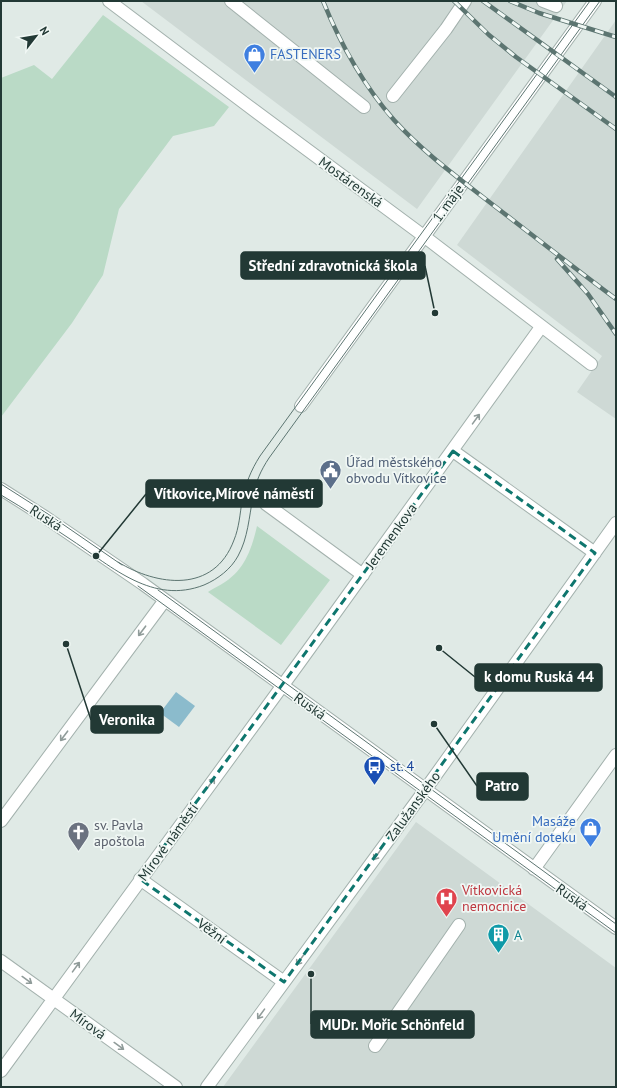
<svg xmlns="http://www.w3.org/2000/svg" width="617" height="1088" font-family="'PT Sans',sans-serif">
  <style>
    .built { fill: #ced9d5 }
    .green { fill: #badac6 }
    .water { fill: #8bbbcc }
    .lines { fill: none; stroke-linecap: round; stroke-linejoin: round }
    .minor-casing { stroke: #a3b1ad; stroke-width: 14 }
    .minor { stroke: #fff; stroke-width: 12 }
    .tram { stroke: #5c7571; stroke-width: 1 }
    .rail-casing { stroke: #5c7571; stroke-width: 4.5 }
    .rail { stroke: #f0f7f4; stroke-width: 3; stroke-dasharray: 9; stroke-linecap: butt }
    .oneway { stroke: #909c9a }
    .marked { fill: none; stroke: #0f766e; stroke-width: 3; stroke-dasharray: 8 5; stroke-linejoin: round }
    .labels { text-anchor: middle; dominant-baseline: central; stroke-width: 3.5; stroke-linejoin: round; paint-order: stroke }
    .shop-label { font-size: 14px; fill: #366cbe; stroke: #f0f7f4; text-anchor: start }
    .street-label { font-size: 14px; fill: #223935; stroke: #f0f7f4 }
    .service-label { font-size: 14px; fill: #4e5e75; stroke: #f0f7f4; text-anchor: start }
    .transit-label { font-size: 14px; fill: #164399; stroke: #f0f7f4; text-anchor: start }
    .worship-label { font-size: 14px; fill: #5b616d; stroke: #f0f7f4; text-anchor: start }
    .health-label { font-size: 14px; fill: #be3a42; stroke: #f0f7f4; text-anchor: start }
    .culture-label { font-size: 14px; fill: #0d838f; stroke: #f0f7f4; text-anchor: start }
    .leader { fill: none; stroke: #223935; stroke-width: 1.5 }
    .callout-dot { fill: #223935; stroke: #f0f7f4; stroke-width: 1.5 }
    .callout { fill: #223935; stroke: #223935; stroke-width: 1.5 }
    .callout-label { font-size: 15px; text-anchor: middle; font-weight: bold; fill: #fff }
  </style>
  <rect width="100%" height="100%" fill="#e0eae6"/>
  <path class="built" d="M141 1H567L417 209Z
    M616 20V419L577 392 602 356 457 245Z
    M416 822 616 968V1087H223Z"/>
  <path class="green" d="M103 15 229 107 214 126 173 136 135 187 119 209 103 275 72 323 1 417V78L34 65 52 79Z
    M257 526 330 580 281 645 208 592C214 588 219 586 225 582 245 569 252 548 257 526Z"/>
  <path class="water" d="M176 692 195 706 179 727 160 713Z"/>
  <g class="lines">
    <defs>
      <path id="minor" d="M109 1 247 105 421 234 591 364
        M231 1 364 107
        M543 1 556 6
        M393 96 446 29 465 1
        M301 406 595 1
        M453 451 595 553
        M1 489 45 517 143 584 616 928
        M266 504 363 575
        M1 821 165 600
        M534 869 616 755
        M140 879 284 982
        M1 961 176 1087
        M375 1046 459 925
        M1 1071 299 663 541 327
        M207 1087 425 790 616 523"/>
    </defs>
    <use href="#minor" class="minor-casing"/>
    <use href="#minor" class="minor"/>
    <path class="tram" d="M1 484 48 514 122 565
      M1 495C25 509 49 525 73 541 112 567 153 605 204 585 218 579 231 569 238 556 248 538 249 517 253 497 255 483 261 470 269 458L600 1
      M118 562C157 586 214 594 234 540 239 528 240 514 242 501 245 485 251 470 260 456L590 1
      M138 586 616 933
      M158 590 616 924"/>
    <defs>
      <path id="rail" d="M323 1C340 43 364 86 394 120 422 151 456 176 488 201 531 234 573 267 616 299
        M454 1 489 35 516 57 616 129
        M483 1 616 97
        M510 1 539 13 616 37
        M557 259 588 294 616 334"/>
    </defs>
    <use href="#rail" class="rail-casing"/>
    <use href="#rail" class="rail"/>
  </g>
  <defs><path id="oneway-shaft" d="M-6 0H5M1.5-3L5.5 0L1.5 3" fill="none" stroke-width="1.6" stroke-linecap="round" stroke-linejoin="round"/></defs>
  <g class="oneway">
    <use href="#oneway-shaft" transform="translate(476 419) rotate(-54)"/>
    <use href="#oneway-shaft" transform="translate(142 631) rotate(127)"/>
    <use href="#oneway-shaft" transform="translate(64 736) rotate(127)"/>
    <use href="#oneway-shaft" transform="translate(211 783) rotate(-54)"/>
    <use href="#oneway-shaft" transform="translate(377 855) rotate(126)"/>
    <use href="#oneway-shaft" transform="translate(300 960) rotate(126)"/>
    <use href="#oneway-shaft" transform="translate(76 967) rotate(-54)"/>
    <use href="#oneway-shaft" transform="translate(27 980) rotate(36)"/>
    <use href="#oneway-shaft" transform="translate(261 1014) rotate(126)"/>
    <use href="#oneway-shaft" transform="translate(119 1046) rotate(36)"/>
  </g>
  <path class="marked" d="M453 451 595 553 284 982 140 879Z"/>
  <defs>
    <symbol id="shop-pin" viewBox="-11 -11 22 30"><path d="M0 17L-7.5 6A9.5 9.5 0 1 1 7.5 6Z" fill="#3f7fe0" stroke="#f0f7f4"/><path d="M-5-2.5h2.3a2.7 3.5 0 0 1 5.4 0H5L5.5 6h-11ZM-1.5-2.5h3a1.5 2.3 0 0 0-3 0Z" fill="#fff"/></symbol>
    <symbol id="civic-pin" viewBox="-11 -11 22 30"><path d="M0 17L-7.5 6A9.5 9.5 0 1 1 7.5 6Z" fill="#5c6f8a" stroke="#f0f7f4"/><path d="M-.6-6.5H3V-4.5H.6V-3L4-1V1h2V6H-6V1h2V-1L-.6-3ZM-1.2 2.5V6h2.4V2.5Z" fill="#fff"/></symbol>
    <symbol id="bus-pin" viewBox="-11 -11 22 30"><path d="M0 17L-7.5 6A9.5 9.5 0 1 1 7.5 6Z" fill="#1a4fb4" stroke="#f0f7f4"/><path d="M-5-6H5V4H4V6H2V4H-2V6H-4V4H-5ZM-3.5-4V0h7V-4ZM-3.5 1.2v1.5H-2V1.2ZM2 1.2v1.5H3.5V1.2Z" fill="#fff"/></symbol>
    <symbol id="church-pin" viewBox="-11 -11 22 30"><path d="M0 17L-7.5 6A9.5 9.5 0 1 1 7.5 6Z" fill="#6b7280" stroke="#f0f7f4"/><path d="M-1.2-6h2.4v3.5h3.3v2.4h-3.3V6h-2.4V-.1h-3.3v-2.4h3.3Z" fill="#fff"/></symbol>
    <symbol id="hospital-pin" viewBox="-11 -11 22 30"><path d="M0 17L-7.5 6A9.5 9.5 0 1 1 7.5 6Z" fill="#e0444e" stroke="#f0f7f4"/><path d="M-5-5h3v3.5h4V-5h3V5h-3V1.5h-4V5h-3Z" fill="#fff"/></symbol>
    <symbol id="building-pin" viewBox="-11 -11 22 30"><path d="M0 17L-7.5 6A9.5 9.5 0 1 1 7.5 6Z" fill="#0f9aa8" stroke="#f0f7f4"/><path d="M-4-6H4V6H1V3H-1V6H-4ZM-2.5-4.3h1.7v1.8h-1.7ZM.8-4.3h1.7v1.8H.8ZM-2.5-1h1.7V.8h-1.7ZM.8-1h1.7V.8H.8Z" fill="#fff"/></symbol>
  </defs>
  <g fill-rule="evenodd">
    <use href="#shop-pin" x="242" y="42" width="25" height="34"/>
    <use href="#civic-pin" x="318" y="458" width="25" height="34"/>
    <use href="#bus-pin" x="362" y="754" width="25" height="34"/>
    <use href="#shop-pin" x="578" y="816" width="25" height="34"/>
    <use href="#church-pin" x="66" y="820" width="25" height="34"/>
    <use href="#hospital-pin" x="434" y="886" width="25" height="34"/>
    <use href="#building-pin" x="486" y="922" width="25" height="34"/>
  </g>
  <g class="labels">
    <g class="shop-label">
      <text x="270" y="54">FASTENERS</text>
      <text x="576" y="821" text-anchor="end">Masáže<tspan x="576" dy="16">Umění doteku</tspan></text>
    </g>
    <g class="street-label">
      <text transform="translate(351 182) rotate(36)">Mostárenská</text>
      <text transform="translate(448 203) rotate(-54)">1. máje</text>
      <text transform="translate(46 518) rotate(33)">Ruská</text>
      <text transform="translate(391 536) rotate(-54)">Jeremenkova</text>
      <text transform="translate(310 706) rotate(36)">Ruská</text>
      <text transform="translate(413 806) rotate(-54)">Zalužanského</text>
      <text transform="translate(168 842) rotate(-54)">Mírové náměstí</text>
      <text transform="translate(572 897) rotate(36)">Ruská</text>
      <text transform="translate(212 931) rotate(36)">Věžní</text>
      <text transform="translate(88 1024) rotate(36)">Mírová</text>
    </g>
    <g class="service-label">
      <text x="346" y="462">Úřad městského<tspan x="346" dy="16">obvodu Vítkovice</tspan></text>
    </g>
    <g class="transit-label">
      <text x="390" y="766">st. 4</text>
    </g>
    <g class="worship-label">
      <text x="94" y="825">sv. Pavla<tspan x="94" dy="16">apoštola</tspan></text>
    </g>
    <g class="health-label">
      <text x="462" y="890">Vítkovická<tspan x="462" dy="16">nemocnice</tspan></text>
    </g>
    <g class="culture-label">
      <text x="514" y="935">A</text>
    </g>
  </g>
  <path class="leader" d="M435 313L425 266M96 556L146 494M439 648L475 677M66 644L91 720M434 724L477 786M311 974L311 1024"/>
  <g class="callout-dot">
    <circle cx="435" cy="313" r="4"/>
    <circle cx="96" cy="556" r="4"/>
    <circle cx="439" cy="648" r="4"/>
    <circle cx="66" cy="644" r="4"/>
    <circle cx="434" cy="724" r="4"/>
    <circle cx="311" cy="974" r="4"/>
  </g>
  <g class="callout">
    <rect x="241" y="252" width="184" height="27" rx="4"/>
    <rect x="146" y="480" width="176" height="27" rx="4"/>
    <rect x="475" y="664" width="127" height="27" rx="4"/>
    <rect x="91" y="706" width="72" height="27" rx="4"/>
    <rect x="477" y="773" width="51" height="27" rx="4"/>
    <rect x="311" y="1011" width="163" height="27" rx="4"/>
  </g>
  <g class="callout-label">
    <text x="333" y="271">Střední zdravotnická škola</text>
    <text x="234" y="499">Vítkovice,Mírové náměstí</text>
    <text x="539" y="682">k domu Ruská 44</text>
    <text x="127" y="725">Veronika</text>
    <text x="502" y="791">Patro</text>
    <text x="392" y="1030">MUDr. Mořic Schönfeld</text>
  </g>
  <rect width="617" height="1088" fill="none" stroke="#223935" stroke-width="4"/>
  <g transform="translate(36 36) rotate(59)" stroke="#f0f7f4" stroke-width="3" paint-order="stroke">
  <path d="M0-3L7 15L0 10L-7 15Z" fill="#223935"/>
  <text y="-6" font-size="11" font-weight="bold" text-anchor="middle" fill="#223935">N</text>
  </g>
</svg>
